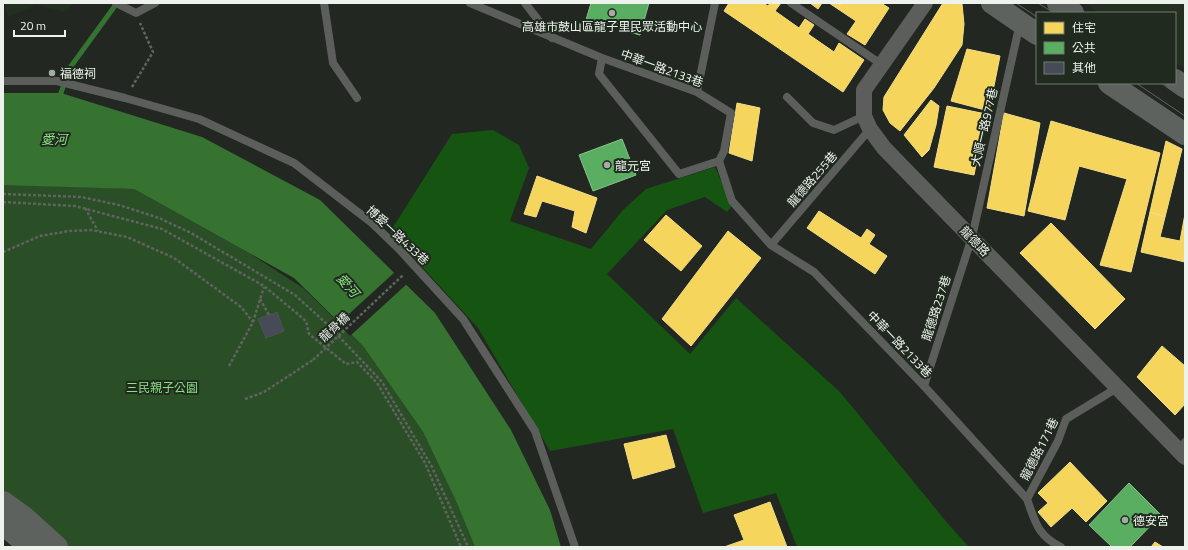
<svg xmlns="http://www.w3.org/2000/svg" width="1188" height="550" font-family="'Titillium Web','Noto Sans TC',sans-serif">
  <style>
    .built { fill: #233021 }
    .green { fill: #2a4e26 }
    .forest { fill: #165412 }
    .water { fill: #367331 }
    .pier { fill: #222722 }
    .homes { fill: #f6d55c; stroke: #f3de87 }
    .public { fill: #5aae61; stroke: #86c38b }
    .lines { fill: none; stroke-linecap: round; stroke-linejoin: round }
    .stream { stroke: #367331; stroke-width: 5 }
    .building { fill: #474a57; stroke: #4f5252 }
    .path { stroke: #60635f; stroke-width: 2.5; stroke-dasharray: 3 2; stroke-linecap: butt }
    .lane { stroke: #5c5e5c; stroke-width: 8 }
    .street { stroke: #5c5e5c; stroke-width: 16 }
    .secondary { stroke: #5e625e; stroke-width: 22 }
    .tram { stroke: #5f635f; stroke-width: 1 }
    .path-bridge { stroke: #60635f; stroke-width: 2.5; stroke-dasharray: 3 2; stroke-linecap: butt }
    .poi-dot { fill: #a6aca5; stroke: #202a1f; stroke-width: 1.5 }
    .labels { text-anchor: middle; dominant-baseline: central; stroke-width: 4; stroke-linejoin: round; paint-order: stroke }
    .poi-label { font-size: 12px; fill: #edf3ec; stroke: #202a1f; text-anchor: start }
    .street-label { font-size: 12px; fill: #edf3ec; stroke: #202a1f }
    .park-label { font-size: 12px; fill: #88e17f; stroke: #202a1f }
    .water-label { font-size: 13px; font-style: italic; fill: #8ae381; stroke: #202a1f }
  </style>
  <rect width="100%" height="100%" fill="#222722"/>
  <path class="built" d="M5 3H74L66 12 36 5 8 17Z
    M1084 3H1185V69L1175 62V13H1100Z"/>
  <path class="green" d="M3 184 134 189 249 253 303 288 363 346 423 432 455 499 475 547H55L3 502Z"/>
  <path class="forest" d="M493 130 519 145 529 168 510 221 591 249 623 210 646 189 715 167 732 206 727 212 705 197 667 210 607 274 690 354 736 298 840 392 949 525 969 547H797L776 493 703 513 673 429 550 451 478 328 390 232 452 134Z"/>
  <path class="water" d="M3 93H61L202 137 320 200 435 313 511 430 550 510 561 547H475L455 499 423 432 363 346 294 278 134 189 3 185Z"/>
  <path class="pier" d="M396 271 408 283 350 336 338 324Z"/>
  <path class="homes" d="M729 3H763L768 6 770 3H781L775 11 799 28 805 19 814 25 808 34 834 52 839 43 864 60 843 92 724 11Z
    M810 3H822L818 9Z
    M829 3H841L838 9Z
    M841 3H881L889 8 865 45 847 34 856 21 838 9Z
    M943 3 962 4 964 24 962 45 934 88 900 131 890 123 883 110 884 97Z
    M967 49 1000 56 989 111 951 101Z
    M931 100 939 106 936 125 929 150 922 157 904 135Z
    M737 103 760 108 752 161 729 153Z
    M947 106 986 114 974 175 934 167Z
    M1004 113 1040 123 1024 216 987 208Z
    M1051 121 1160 153 1131 272 1100 265 1127 179 1079 166 1065 220 1028 211Z
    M1166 141 1182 149 1165 217 1150 212Z
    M537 176 597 198 586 233 572 227 575 211 542 201 536 217 524 214Z
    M819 211 861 238 867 229 875 235 869 244 887 256 875 274 807 228Z
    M1150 212 1165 217 1160 237 1180 241 1185 214V262L1141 252Z
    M666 215 702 246 681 271 644 240Z
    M1051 223 1125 299 1095 329 1020 253Z
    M728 231 761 258 691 346 662 319Z
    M1162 346 1185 366V404L1175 415 1137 377Z
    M666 435 675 467 633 479 624 444Z
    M1070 462 1107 501 1086 522 1072 508 1051 527 1038 512 1048 503 1038 493Z
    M770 502 787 547H724L744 540 734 515Z
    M1155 542 1163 547H1151Z"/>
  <path class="public" d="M591 3H649L640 35 586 20Z
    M622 139 636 175 593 191 579 155Z
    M1129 483 1161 515 1130 547H1112L1089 525Z"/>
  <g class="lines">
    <path class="stream" d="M59 99 69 69 117 3"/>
  </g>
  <path class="building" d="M277 312 284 331 266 338 258 319Z"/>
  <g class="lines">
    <path class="path" d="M132 87 153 52 140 23
      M3 194 81 197 119 205 159 218 191 233 295 295 328 325 382 382 432 467 468 547
      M3 202 75 206 162 229 264 286 306 321 309 334 346 364 357 362 377 383 425 463 461 547
      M85 208 98 231
      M3 252 40 236 69 231 91 230 127 237 174 258 241 307 253 322
      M260 299 269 315
      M229 366 253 322 264 287
      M245 399 264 392 313 360"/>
    <path class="lane" d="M116 3 136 13 155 3
      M324 3 333 63 357 98
      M470 3 602 58 697 92 731 113 724 151 719 161 732 201 771 245 814 272 924 386 1027 499C1035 522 1038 536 1061 547
      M525 3 552 38
      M791 3 881 64
      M602 58 599 74 679 174 719 161
      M3 81H57L125 98 199 119 294 163 372 223 398 248 463 319 535 431 575 547
      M697 92 715 3
      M787 97 813 123 834 130 864 116
      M771 245 870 129
      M924 386 972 237 1020 23
      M1179 451 1185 442
      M1027 499 1058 441 1066 419 1117 388"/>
    <path class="street" d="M925 3 864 90V116L870 129 884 148 1185 457"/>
    <path class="secondary" d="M992 3 1037 34
      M1058 3 1073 13
      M1175 80 1185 87
      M1109 83 1185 134
      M3 502 25 518 57 547
      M3 524 30 547"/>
    <path class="tram" d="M1016 3 1037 17
      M1038 3 1054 13
      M1136 83 1185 116
      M1161 83 1185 99"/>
    <path class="path-bridge" d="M313 360 403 275"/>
  </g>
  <g class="poi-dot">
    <circle cx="612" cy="13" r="4"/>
    <circle cx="52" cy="73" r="4"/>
    <circle cx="607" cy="165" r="4"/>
    <circle cx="1125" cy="520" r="4"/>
  </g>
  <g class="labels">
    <g class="poi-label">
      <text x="612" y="26" text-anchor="middle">高雄市鼓山區龍子里民眾活動中心</text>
      <text x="60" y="73">福德祠</text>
      <text x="615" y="165">龍元宮</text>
      <text x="1133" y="520">德安宮</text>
    </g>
    <g class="street-label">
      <text transform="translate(662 68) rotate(20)">中華一路2133巷</text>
      <text transform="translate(984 127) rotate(-77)">大順一路977巷</text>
      <text transform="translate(812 179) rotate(-49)">龍德路255巷</text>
      <text transform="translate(398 235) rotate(43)">博愛一路433巷</text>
      <text transform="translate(975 241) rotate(46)">龍德路</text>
      <text transform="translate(936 308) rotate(-72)">龍德路237巷</text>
      <text transform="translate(334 327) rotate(-43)">龍骨橋</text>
      <text transform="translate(900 344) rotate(46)">中華一路2133巷</text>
      <text transform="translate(1039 449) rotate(-63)">龍德路171巷</text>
    </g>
    <g class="park-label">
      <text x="162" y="387">三民親子公園</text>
    </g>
    <g class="water-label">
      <text x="54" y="139">愛河</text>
      <text transform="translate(348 285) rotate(49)">愛河</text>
    </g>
  </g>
  <rect width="1188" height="550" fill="none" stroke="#edf3ec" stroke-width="8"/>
  <rect x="1036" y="12" width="140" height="72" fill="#202a1f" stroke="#727a71"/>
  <rect x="1044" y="22" width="20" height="12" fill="#f6d55c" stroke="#727a71"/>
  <text x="1072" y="32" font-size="12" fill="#edf3ec">住宅</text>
  <rect x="1044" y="42" width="20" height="12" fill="#5aae61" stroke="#727a71"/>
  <text x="1072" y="52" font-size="12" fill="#edf3ec">公共</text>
  <rect x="1044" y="62" width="20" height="12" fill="#474a57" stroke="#727a71"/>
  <text x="1072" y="72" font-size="12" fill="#edf3ec">其他</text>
  <path d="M14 30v6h51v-6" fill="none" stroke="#edf3ec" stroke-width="2"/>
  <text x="20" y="30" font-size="12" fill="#edf3ec" stroke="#202a1f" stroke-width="3" paint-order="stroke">20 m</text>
</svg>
